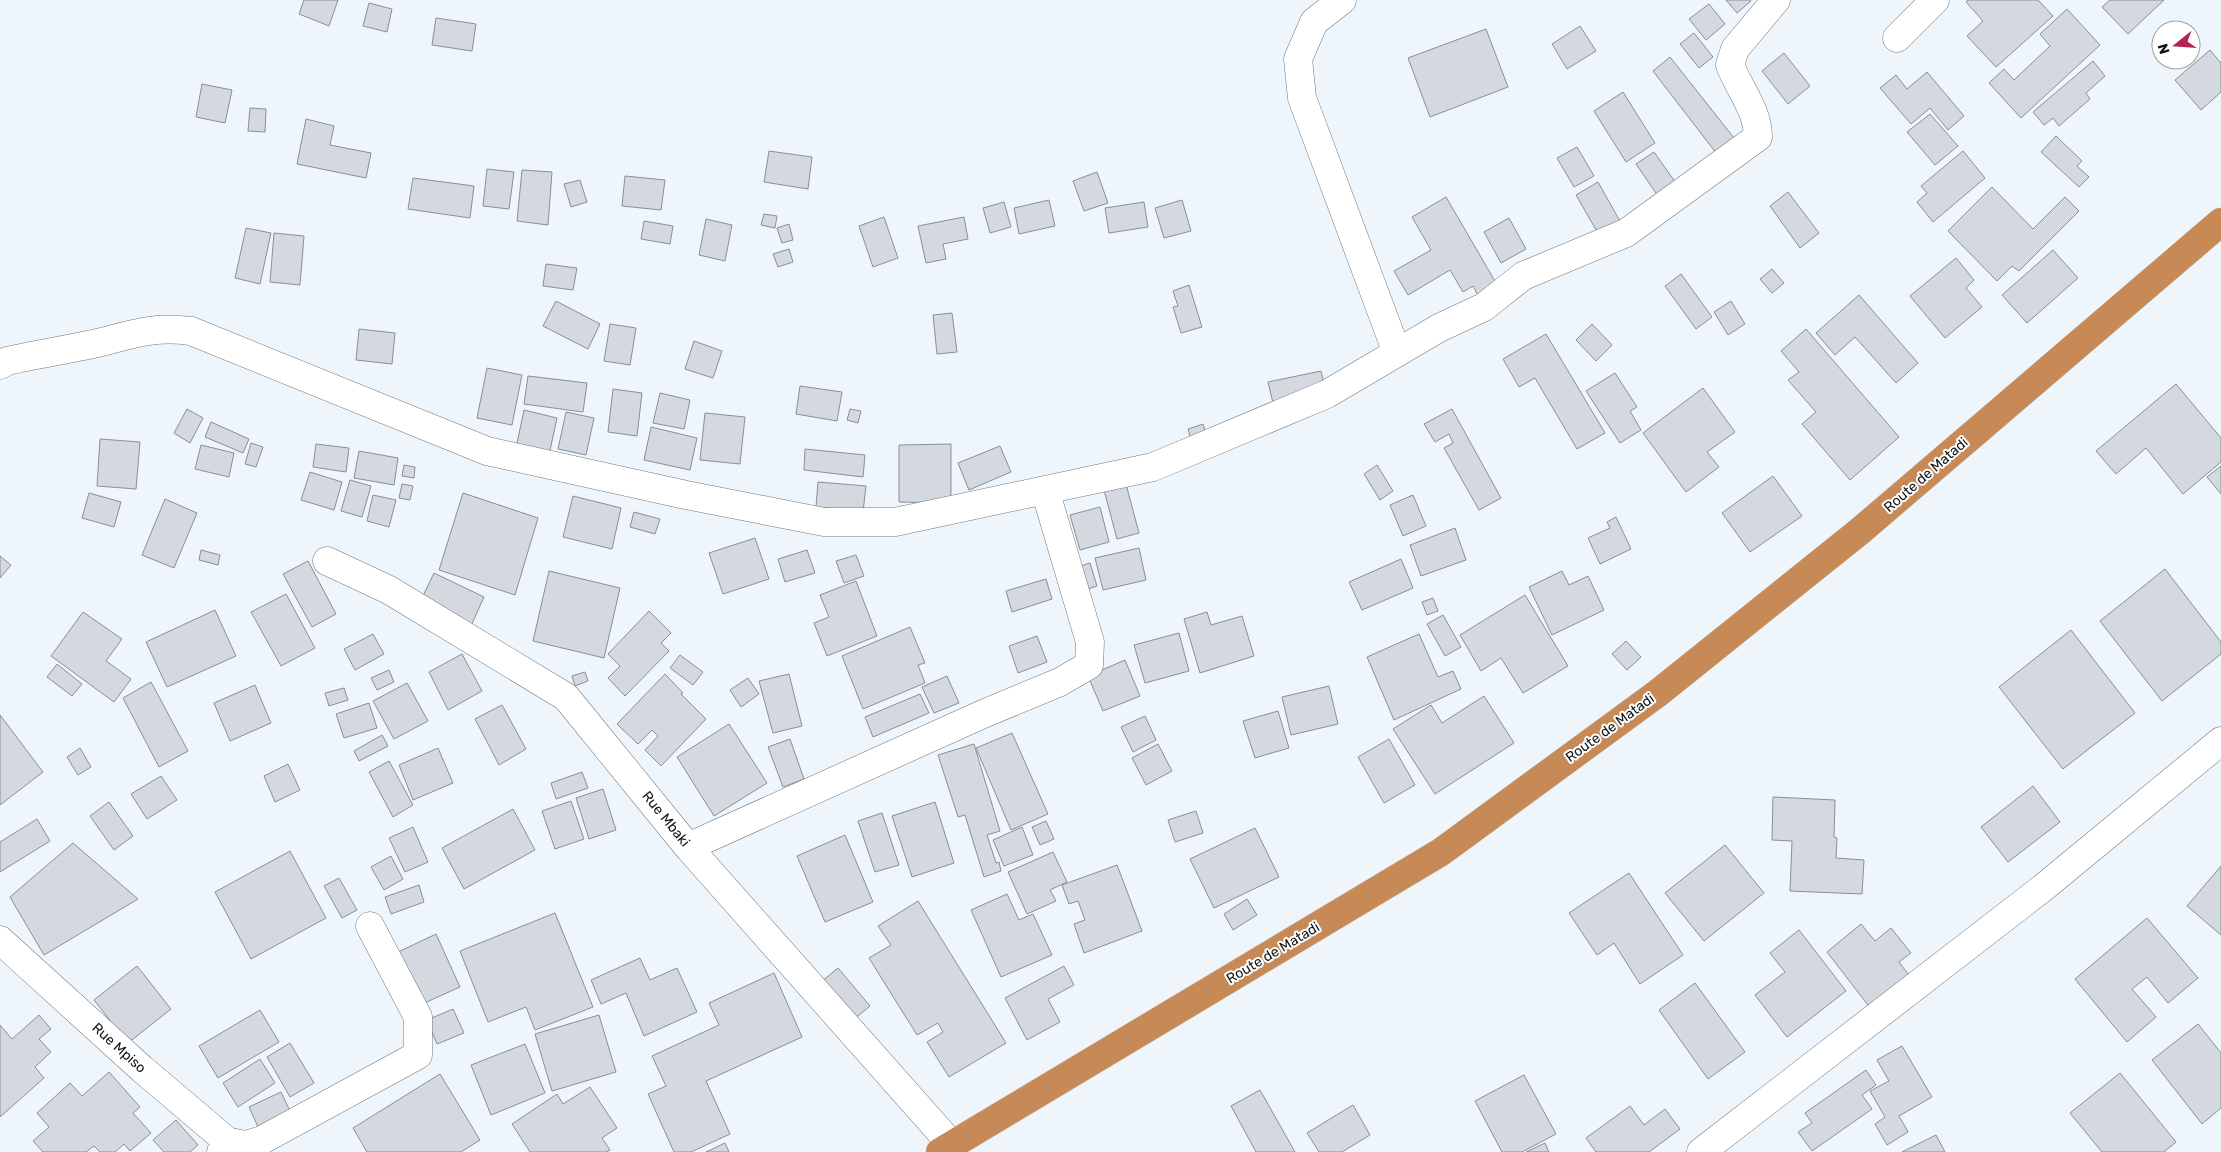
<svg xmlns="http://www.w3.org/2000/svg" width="2221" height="1152" font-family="Rubik,sans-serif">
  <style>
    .building { fill: #d3d9df; stroke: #898f94 }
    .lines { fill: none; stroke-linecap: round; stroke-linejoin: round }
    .minor-casing { stroke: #72787d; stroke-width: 29 }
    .highway-casing { stroke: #cfd0d0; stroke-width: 29 }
    .minor { stroke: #fff; stroke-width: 28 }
    .highway { stroke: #c78a56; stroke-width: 28 }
    .labels { text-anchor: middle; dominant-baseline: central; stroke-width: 4; stroke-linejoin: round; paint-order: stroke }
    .street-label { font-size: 14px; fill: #111415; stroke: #fff }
  </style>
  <rect width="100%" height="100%" fill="#eef5fb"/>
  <path class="building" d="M304 0H338L329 26 299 14Z
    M1726 0H1750L1751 1 1737 13Z
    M1968 0H2038L2053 16 1996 67 1967 36 1983 21 1966 2Z
    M2110 0H2164L2128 34 2102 7Z
    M369 3 392 9 387 32 363 26Z
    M1709 4 1725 24 1706 40 1689 19Z
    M2067 9 2100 45 2021 118 1989 83 2004 69 2014 80 2050 46 2040 34Z
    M436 18 476 24 472 51 432 45Z
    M1580 26 1596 51 1567 69 1552 44Z
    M1486 29 1508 87 1430 117 1408 58Z
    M1694 33 1713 57 1699 68 1680 44Z
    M2210 50 2221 63V92L2201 110 2175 80Z
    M1784 53 1810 86 1788 104 1762 71Z
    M1670 57 1738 143 1720 158 1653 71Z
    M2093 61 2105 76 2086 93 2090 99 2059 126 2053 118 2044 125 2033 112Z
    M1927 72 1964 116 1948 130 1930 108 1911 124 1880 88 1896 75 1907 89Z
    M202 84 232 90 225 123 196 117Z
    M1623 92 1655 143 1626 162 1594 111Z
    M250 108 266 109 265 132 248 131Z
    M1930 114 1958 146 1935 165 1907 132Z
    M306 119 334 126 330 145 371 153 366 178 297 164Z
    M2056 136 2082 161 2077 166 2089 177 2079 187 2041 152Z
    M1577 147 1594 176 1574 187 1557 158Z
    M769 151 812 157 808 189 764 182Z
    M1963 151 1985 178 1933 222 1917 202 1927 193 1921 186Z
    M1654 152 1678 186 1660 199 1636 164Z
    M487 169 514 172 509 209 483 206Z
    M522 170 552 172 548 225 517 221Z
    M1097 172 1108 203 1084 211 1073 181Z
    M625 176 665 180 661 210 622 206Z
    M413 178 474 186 470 218 408 209Z
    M580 180 587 202 571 207 564 184Z
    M1598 182 1621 223 1599 235 1576 195Z
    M1992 187 2033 229 2065 197 2079 211 2019 271 2012 266 1997 281 1948 231Z
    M1788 192 1819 233 1800 248 1770 206Z
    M1446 197 1499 288 1480 299 1473 286 1463 292 1450 270 1408 295 1394 271 1431 250 1412 217Z
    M1049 200 1055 226 1019 234 1014 208Z
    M1182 200 1191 231 1164 238 1155 208Z
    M1004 202 1011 227 990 233 983 208Z
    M1144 202 1148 227 1109 233 1105 208Z
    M764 214 777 216 775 228 761 225Z
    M884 217 898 258 873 267 859 226Z
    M964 217 968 239 943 244 946 259 926 263 918 226Z
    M1509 218 1526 249 1501 263 1484 232Z
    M706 219 732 225 725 261 699 255Z
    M644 221 673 226 670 244 641 239Z
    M789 224 793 240 782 243 777 228Z
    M246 228 271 233 260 284 235 278Z
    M274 233 304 236 300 285 270 282Z
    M789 249 793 262 778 267 773 254Z
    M2053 250 2078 278 2027 323 2002 295Z
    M1956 258 1974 280 1966 288 1982 307 1945 338 1910 296Z
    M546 264 577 268 573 290 543 286Z
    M1772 269 1784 283 1772 293 1760 279Z
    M1681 274 1712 317 1696 329 1665 286Z
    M1189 285 1202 327 1181 333 1173 307 1178 306 1173 291Z
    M1859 295 1918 363 1896 383 1855 337 1835 355 1816 333Z
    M556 301 600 324 588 349 543 326Z
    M1731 301 1745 324 1728 335 1714 312Z
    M952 313 957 352 937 354 933 315Z
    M610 324 636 328 630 365 604 361Z
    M1592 324 1612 345 1596 361 1576 340Z
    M359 329 395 333 392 364 356 360Z
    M1806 329 1899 437 1850 480 1802 424 1816 412 1788 380 1799 372 1781 351Z
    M1546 334 1605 433 1577 449 1535 378 1519 387 1503 359Z
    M694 341 722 351 713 378 685 369Z
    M487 368 522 375 512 425 477 418Z
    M1321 371 1326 392 1273 403 1268 382Z
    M1615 373 1637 407 1630 411 1641 430 1620 443 1586 391Z
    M528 376 587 383 583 412 524 404Z
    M2176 384 2221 438V462L2183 494 2146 448 2116 474 2096 451Z
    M800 386 842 392 837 421 796 414Z
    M1703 388 1735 432 1707 452 1719 467 1686 492 1643 433Z
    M613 389 642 393 637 436 608 432Z
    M660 393 690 400 684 429 653 423Z
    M187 409 203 418 190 443 174 433Z
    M850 409 861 411 858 423 847 420Z
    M1452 409 1501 498 1479 510 1444 448 1453 443 1449 434 1435 442 1424 424Z
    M524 410 557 418 549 455 516 448Z
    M566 412 594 418 586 455 558 449Z
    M705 413 745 417 740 464 700 460Z
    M211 422 249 439 243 453 205 437Z
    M1203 424 1208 441 1193 446 1188 429Z
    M651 427 697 438 690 470 644 460Z
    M100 439 140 442 136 489 97 486Z
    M251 443 263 447 256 467 245 464Z
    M316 444 349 448 346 472 313 467Z
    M951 444V503L899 502V445Z
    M201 445 234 453 229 477 195 469Z
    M1000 446 1011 472 969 490 958 463Z
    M805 449 865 455 863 477 804 470Z
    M359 451 398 458 394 485 354 478Z
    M404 465 415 467 414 478 402 476Z
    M1377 465 1393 491 1380 500 1364 474Z
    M2221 466V494L2207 477Z
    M310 472 342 482 334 510 301 500Z
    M1773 476 1802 516 1750 552 1722 513Z
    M350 480 371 486 362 517 341 511Z
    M818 482 866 486 863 512 816 507Z
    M402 484 413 486 410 500 399 498Z
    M1126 484 1139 533 1117 539 1104 490Z
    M89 493 121 502 114 527 82 518Z
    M463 493 538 518 515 595 439 570Z
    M373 495 396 500 389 527 367 521Z
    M1413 495 1426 526 1403 536 1390 505Z
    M573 496 621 508 612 549 563 537Z
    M165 499 197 513 174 568 142 555Z
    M1100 507 1109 542 1080 550 1070 515Z
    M634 512 660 519 655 534 630 527Z
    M1616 517 1631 549 1600 564 1588 538 1610 528 1607 522Z
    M1455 528 1466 560 1421 576 1410 545Z
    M755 538 769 579 723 594 709 553Z
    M1139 548 1146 580 1103 590 1095 558Z
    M201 550 220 555 218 565 199 560Z
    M807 550 815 573 785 582 778 559Z
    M856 555 864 576 844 583 836 561Z
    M0 556 11 565 0 578Z
    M1401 559 1413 588 1362 610 1349 582Z
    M308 561 336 614 312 627 283 574Z
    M1090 563 1097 586 1079 592 1071 569Z
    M2165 569 2221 642V654L2162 701 2100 621Z
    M549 571 620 588 604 658 533 641Z
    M1562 571 1569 585 1588 576 1604 610 1552 635 1529 587Z
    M434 573 484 597 471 626 420 602Z
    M1046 579 1052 599 1012 612 1006 591Z
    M856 581 877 636 827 656 814 623 829 617 820 595Z
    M286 594 315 648 281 666 251 612Z
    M1525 595 1568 666 1523 693 1501 658 1481 671 1460 635Z
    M1433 598 1438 611 1427 615 1422 602Z
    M215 610 236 656 167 687 146 642Z
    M649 611 671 633 661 643 669 651 625 696 608 678 620 666 608 654Z
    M83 612 122 639 106 661 131 679 114 702 51 656Z
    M1207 612 1211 625 1242 616 1254 656 1200 673 1184 619Z
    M1443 615 1461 647 1445 656 1427 624Z
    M910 627 925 663 918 665 925 683 863 709 842 656Z
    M2071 630 2135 713 2063 769 1999 687Z
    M1179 633 1189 671 1145 683 1134 645Z
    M373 634 384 654 355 670 344 649Z
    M1419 634 1438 677 1453 671 1461 689 1394 720 1367 657Z
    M1037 636 1047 662 1018 673 1009 646Z
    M1626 641 1641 657 1627 670 1612 654Z
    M462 654 482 691 448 710 429 672Z
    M680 655 703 672 693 685 670 668Z
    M1125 660 1140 696 1103 711 1088 676Z
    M57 664 82 684 72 696 47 677Z
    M389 670 394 682 377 690 371 678Z
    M585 672 588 681 575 686 572 676Z
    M665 674 683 693 681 694 706 719 661 766 645 750 658 736 652 730 638 744 617 724Z
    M789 674 802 726 773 733 759 681Z
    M947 676 959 703 934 713 922 687Z
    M748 678 759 694 741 707 730 690Z
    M151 682 188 751 159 767 123 698Z
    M407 683 428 721 394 739 373 701Z
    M255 685 271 723 230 741 214 703Z
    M1329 686 1338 724 1291 735 1282 697Z
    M344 688 348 700 329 706 325 693Z
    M920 694 929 713 873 737 865 717Z
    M1484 696 1514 743 1435 794 1393 729 1431 705 1442 723Z
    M369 703 377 728 344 738 336 714Z
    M502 705 526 749 499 765 475 719Z
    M1278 711 1289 748 1255 758 1243 721Z
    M0 715 43 772 0 805Z
    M1145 716 1156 740 1133 752 1121 727Z
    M729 724 767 783 714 816 677 757Z
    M1012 733 1048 814 1011 830 976 748Z
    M382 735 388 746 359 761 354 751Z
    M790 739 804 779 783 787 768 747Z
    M1389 739 1415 785 1384 803 1358 757Z
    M974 744 1000 831 987 835 996 863 999 862 1001 871 984 877 965 815 958 817 938 755Z
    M1158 744 1172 771 1146 785 1132 758Z
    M80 748 91 767 78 775 67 757Z
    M438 748 453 783 413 800 399 765Z
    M389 761 413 805 393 817 369 772Z
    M288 764 300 790 275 802 264 776Z
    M582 772 588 788 556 799 551 783Z
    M161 776 177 800 147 819 131 794Z
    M2033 786 2060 822 2008 862 1981 827Z
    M603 789 616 830 589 839 576 798Z
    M1773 797 1835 800 1834 837 1837 838 1836 858 1864 860 1862 894 1790 891 1792 841 1772 840Z
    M571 801 584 839 555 849 542 811Z
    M109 802 133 836 114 850 90 816Z
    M935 802 954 863 912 877 892 816Z
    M513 809 535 850 464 889 442 848Z
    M1196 811 1203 833 1175 842 1168 820Z
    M882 813 899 865 875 872 858 821Z
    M37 819 50 841 0 872V842Z
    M1046 821 1054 839 1040 845 1032 827Z
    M413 827 428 862 405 872 389 838Z
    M1022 827 1033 855 1004 866 993 840Z
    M1255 828 1279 877 1214 908 1190 859Z
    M845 835 873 902 825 922 797 856Z
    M73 843 138 899 44 955 10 897Z
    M1725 845 1764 893 1704 941 1665 893Z
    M290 851 326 918 251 959 215 892Z
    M1053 852 1067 882 1050 890 1056 901 1027 914 1008 872Z
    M391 856 403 879 384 890 371 867Z
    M1117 865 1142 931 1084 953 1074 924 1085 920 1078 901 1069 904 1062 885Z
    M2221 866V935L2187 906Z
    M1629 873 1683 955 1640 984 1614 943 1597 955 1569 913Z
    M339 878 357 910 342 918 324 886Z
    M419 885 424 902 391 914 385 897Z
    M1007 894 1019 920 1033 914 1052 955 1001 977 971 910Z
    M1247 899 1257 915 1233 930 1224 914Z
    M918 901 1006 1043 949 1077 927 1042 943 1032 938 1023 917 1035 869 958 891 945 878 926Z
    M555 913 593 1007 535 1030 526 1007 488 1022 460 951Z
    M2147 918 2198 978 2168 1003 2147 977 2132 989 2156 1017 2127 1042 2075 979Z
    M1861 924 1875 941 1891 928 1911 953 1899 962 1911 978 1871 1009 1827 952Z
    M1799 930 1846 991 1787 1037 1755 995 1785 972 1770 953Z
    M436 934 460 987 420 1005 396 953Z
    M640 958 650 980 677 968 697 1012 644 1036 626 993 601 1004 591 980Z
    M137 966 171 1009 128 1043 94 1000Z
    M1064 966 1074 985 1048 999 1060 1022 1027 1040 1005 998Z
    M838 968 870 1006 852 1021 821 982Z
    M774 973 802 1037 706 1081 730 1134 691 1152H674L648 1094 666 1086 652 1056 719 1025 709 1003Z
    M1695 983 1745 1052 1708 1079 1659 1010Z
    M453 1009 464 1033 437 1044 427 1020Z
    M260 1010 279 1042 218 1078 199 1046Z
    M39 1015 51 1029 39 1039 51 1052 35 1067 44 1078 0 1117V1025L12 1039Z
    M599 1015 616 1072 552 1091 535 1034Z
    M2198 1024 2221 1053V1108L2202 1124 2152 1060Z
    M290 1043 314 1083 290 1097 267 1057Z
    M525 1044 545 1093 491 1115 471 1065Z
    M1902 1046 1932 1097 1899 1116 1908 1132 1887 1145 1875 1124 1885 1117 1870 1091 1889 1081 1877 1060Z
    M260 1059 275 1083 238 1107 223 1083Z
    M1866 1070 1876 1085 1862 1095 1872 1109 1812 1151 1798 1132 1812 1123 1805 1113Z
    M109 1072 140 1107 133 1113 151 1133 130 1151 124 1144 115 1152H100L94 1146 86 1152H43L33 1141 49 1127 37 1113 70 1083 82 1096Z
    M2120 1073 2176 1142 2164 1152H2102L2070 1113Z
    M440 1074 480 1140 461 1152H367L353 1128Z
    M1524 1075 1556 1134 1522 1152H1502L1475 1101Z
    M590 1087 617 1128 602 1138 610 1150 606 1152H530L512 1124 557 1094 563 1104Z
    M1260 1090 1295 1152H1256L1231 1106Z
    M281 1092 290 1111 258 1127 249 1107Z
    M1353 1105 1370 1135 1342 1152H1319L1307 1133Z
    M1630 1106 1644 1125 1665 1109 1680 1129 1649 1152H1596L1586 1138Z
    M176 1120 198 1145 190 1152H164L153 1140Z
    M1936 1135 1945 1152H1902Z
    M725 1143 729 1152H706Z
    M1545 1143 1549 1152H1526Z"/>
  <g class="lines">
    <defs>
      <path id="minor" d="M1342 0 1314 22 1298 59 1302 98 1397 353
        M1897 38 1935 0
        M0 365 7 361C35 355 64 350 93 344 131 335 150 326 191 331L487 451 686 495 824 522H895L1153 467 1327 394 1439 328 1484 307 1523 276 1626 233 1758 137C1758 110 1739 89 1730 65L1735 49 1776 0
        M327 561 389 590 566 697 688 847 952 1145
        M688 847 983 714 1060 682 1089 665 1090 642 1045 490
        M0 940 142 1069 240 1152
        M221 1152 230 1142 246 1145 262 1140 418 1055V1017L370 926
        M1701 1152 2044 887 2221 741"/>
      <path id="highway" d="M940 1152 1441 852 1658 693 1860 531 2221 222"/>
    </defs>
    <use href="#minor" class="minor-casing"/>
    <use href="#highway" class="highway-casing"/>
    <use href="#minor" class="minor"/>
    <use href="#highway" class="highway"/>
  </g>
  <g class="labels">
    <g class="street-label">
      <text transform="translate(1926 475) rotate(-41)">Route de Matadi</text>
      <text transform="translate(1610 728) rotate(-36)">Route de Matadi</text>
      <text transform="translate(666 819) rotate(51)">Rue Mbaki</text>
      <text transform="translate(1273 953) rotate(-31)">Route de Matadi</text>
      <text transform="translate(119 1048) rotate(42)">Rue Mpiso</text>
    </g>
  </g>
  <g transform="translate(2176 45) rotate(253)"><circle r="24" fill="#ffffff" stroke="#a0a1a1"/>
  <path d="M0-4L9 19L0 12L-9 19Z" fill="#b42450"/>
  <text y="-8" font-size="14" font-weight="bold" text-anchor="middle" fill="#111415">N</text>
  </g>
</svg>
